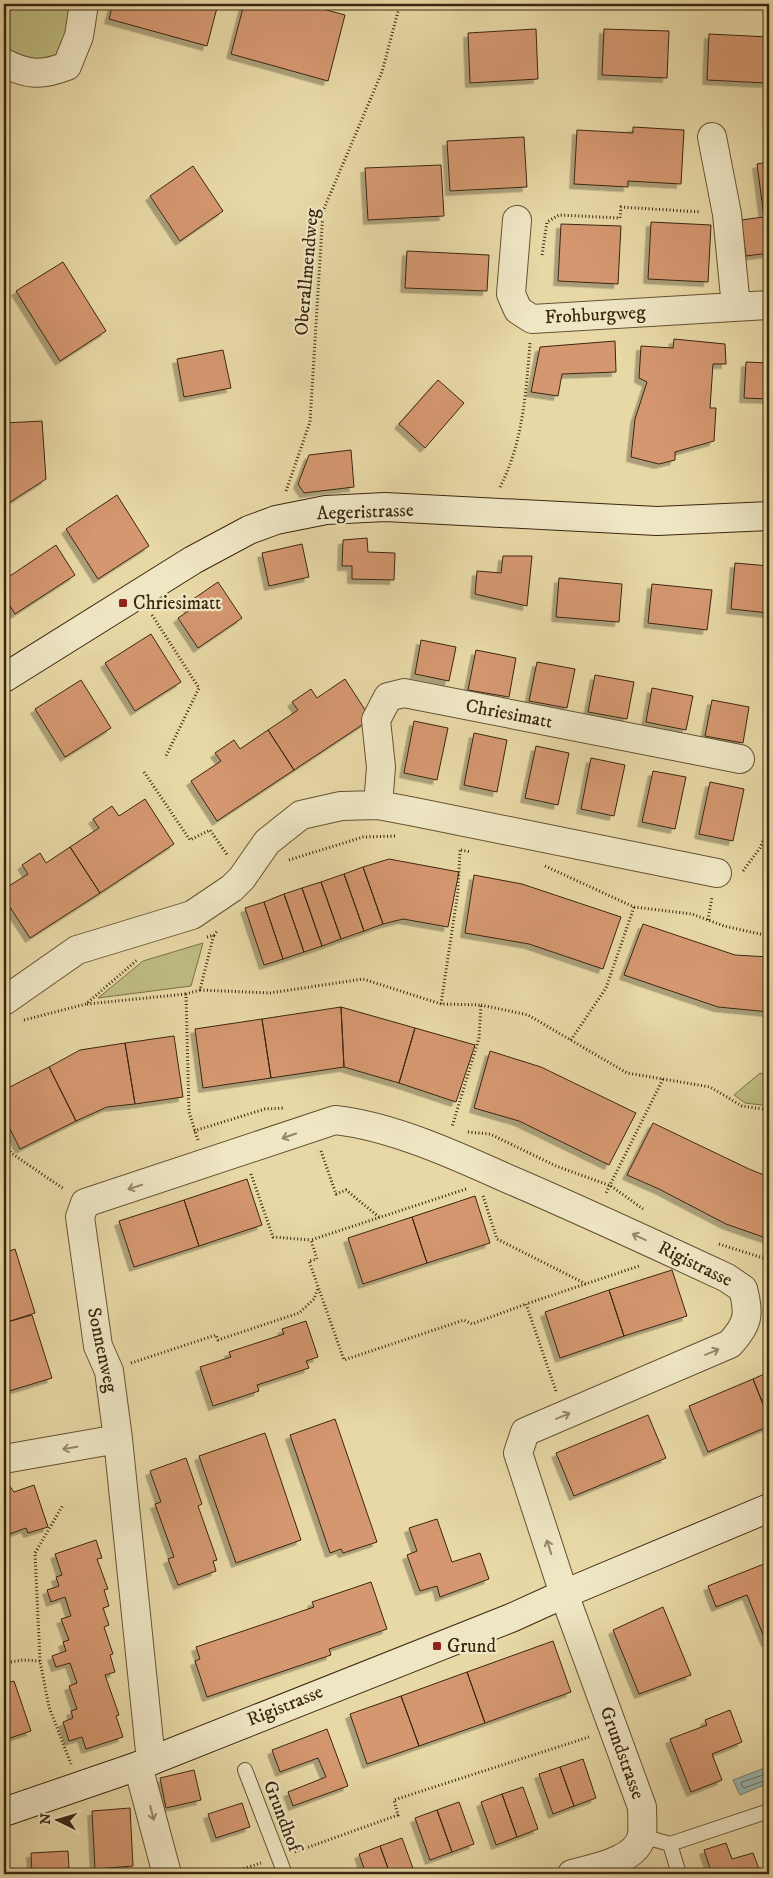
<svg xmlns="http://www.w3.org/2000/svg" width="773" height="1878" font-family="'IM FELL DW Pica',serif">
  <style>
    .green { fill: #bebc81; stroke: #7c7148 }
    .water { fill: #9ab8b0; stroke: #747e70 }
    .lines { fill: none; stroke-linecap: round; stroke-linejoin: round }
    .shore { stroke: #6a6f60; stroke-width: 1 }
    .building { fill: #d49770; stroke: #3b2610; filter: url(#shadow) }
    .lane-casing { stroke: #665235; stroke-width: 16 }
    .street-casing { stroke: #665235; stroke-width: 30 }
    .secondary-casing { stroke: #3b2610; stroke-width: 30 }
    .path { stroke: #3b2610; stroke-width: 3; stroke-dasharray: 1 2.5; stroke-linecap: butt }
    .lane { stroke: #efe6c4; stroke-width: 14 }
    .street { stroke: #efe6c4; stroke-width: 28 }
    .secondary { stroke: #efe6c4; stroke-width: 28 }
    .oneway { stroke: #95866a }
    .poi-dot { fill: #8f2418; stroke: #efe6c4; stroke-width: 2 }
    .labels { text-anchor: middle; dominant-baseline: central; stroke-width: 4.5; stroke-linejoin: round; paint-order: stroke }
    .street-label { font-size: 19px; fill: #3b2610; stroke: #efe6c4 }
    .poi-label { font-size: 19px; fill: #3b2610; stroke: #efe6c4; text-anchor: start }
  </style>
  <defs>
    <filter id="shadow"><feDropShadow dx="-4.5" dy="4.5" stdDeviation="0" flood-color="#0004"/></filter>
  </defs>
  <rect width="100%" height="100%" fill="#e7d8a5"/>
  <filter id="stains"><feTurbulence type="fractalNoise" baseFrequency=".004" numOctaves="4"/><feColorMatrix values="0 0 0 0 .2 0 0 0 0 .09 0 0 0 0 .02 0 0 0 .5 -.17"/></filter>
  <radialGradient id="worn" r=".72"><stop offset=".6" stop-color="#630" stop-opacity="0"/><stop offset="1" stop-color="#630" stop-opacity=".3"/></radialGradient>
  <path class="green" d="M4 4H78C72 28 67 65 34 63 24 62 14 58 4 56Z
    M203 943 191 986 98 998 143 961Z
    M760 1073 769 1076V1106L745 1103 734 1095Z"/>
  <path class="water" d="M767 1767 769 1783 740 1795 733 1780Z"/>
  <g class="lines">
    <path class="shore" d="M769 1773 742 1782 741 1784 744 1788 769 1779"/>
  </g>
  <path class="building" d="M113 4H218L207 46 109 19Z
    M244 4H304L345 15 328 81 231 54Z
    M536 29 538 79 470 83 468 33Z
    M604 29 669 31 667 78 602 75Z
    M709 34 769 37 766 83 707 80Z
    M633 127 684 130 681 184 628 181V187L574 184 577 130 633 133Z
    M524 137 527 187 450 191 447 141Z
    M769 162V253L746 256 741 220 764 217 757 164Z
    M441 165 444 216 368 220 365 168Z
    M193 166 223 211 180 241 150 196Z
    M651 222 711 225 708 282 648 279Z
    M561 224 621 226 618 284 558 281Z
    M407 251 489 255 487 291 405 288Z
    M63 262 106 331 60 361 16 291Z
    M674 339 725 344 726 364H713L710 408H716L714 441 675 452V460L659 464 631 457 635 419 647 382 639 378 641 346 673 348Z
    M615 341 616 372 562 374 558 396 531 392 540 347Z
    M223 350 231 388 184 397 177 359Z
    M746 362 769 363V399L744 398Z
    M438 380 464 403 425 448 399 424Z
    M42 421 46 479 4 506V423Z
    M351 450 354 487 304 493 298 484 309 455Z
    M117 495 149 546 98 579 66 529Z
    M367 538 368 552 395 553 394 580 352 579V566H342L343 540Z
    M302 544 309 577 269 586 262 553Z
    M56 545 75 575 15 614 4 596V580Z
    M503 556H532L527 606 475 594 477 571 501 573Z
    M735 563 769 566V613L731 609Z
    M559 578 622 584 619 622 556 617Z
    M218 582 242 618 198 648 178 618 190 610 186 604Z
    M652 584 712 590 707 630 648 623Z
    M151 634 181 682 135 711 105 663Z
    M421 640 456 647 449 681 415 674Z
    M476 650 516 658 509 697 468 690Z
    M537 662 575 669 567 708 529 701Z
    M595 675 634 682 627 719 588 712Z
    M345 679 371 719 294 770 268 730 298 710 292 702 311 689 317 698Z
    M81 680 111 728 65 757 35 709Z
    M652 688 693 696 686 730 646 722Z
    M712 700 749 707 743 743 705 736Z
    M414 721 448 728 437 780 404 773Z
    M268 730 294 770 217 821 191 781 221 761 215 753 234 740 240 749Z
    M474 733 507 740 497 792 464 785Z
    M536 746 569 753 558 805 525 798Z
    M591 758 625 765 614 816 581 809Z
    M653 771 686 777 675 829 642 822Z
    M710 782 744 789 733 841 699 834Z
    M145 799 174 844 100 893 70 847 99 828 93 819 112 806 119 816Z
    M70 847 100 893 30 938 4 898V889L28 874 22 865 40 853 46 863Z
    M389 859 459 872 448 927 403 919 383 924 363 867Z
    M363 867 383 924 364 931 344 874Z
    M344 874 364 931 341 939 321 882Z
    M474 875 522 884 621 917 603 969 529 944 465 933Z
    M321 882 341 939 322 946 302 888Z
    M302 888 322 946 304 952 284 894Z
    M284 894 304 952 283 959 264 902Z
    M264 902 283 959 264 965 245 908Z
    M643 924 735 955 769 957V1012L718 1007 624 975Z
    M341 1007 415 1028 399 1083 344 1067Z
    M341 1007 344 1067 271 1078 262 1019Z
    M262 1019 271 1078 203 1088 195 1029Z
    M415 1028 475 1045 456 1102 399 1083Z
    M174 1036 183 1097 135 1104 125 1043Z
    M125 1043 135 1104 107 1107 76 1121 49 1067 80 1050Z
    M490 1051 541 1067 636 1113 609 1165 519 1121 474 1108Z
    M49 1067 76 1121 20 1149 4 1117V1090Z
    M653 1123 749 1169 769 1177V1239L726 1224 659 1189 627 1175Z
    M247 1179 262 1225 199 1246 184 1200Z
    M475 1196 490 1243 427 1263 412 1217Z
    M184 1200 199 1246 134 1267 119 1221Z
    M412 1217 427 1263 363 1284 348 1238Z
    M15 1249 35 1313 4 1323V1253Z
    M672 1270 687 1316 624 1336 609 1290Z
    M609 1290 624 1336 560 1358 545 1312Z
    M32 1315 52 1378 6 1392 4 1384V1323Z
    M306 1321 318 1357 306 1361 309 1368 257 1385 259 1391 213 1406 200 1367 231 1357 229 1352 284 1334 282 1329Z
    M769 1372V1419L753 1379Z
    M753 1379 769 1419V1426L708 1452 689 1406Z
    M648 1415 666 1458 574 1496 556 1453Z
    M335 1419 377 1542 343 1553 341 1549 330 1553 290 1435Z
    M265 1433 301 1540 236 1563 199 1456Z
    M186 1458 202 1504 198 1506 217 1560 213 1561 216 1571 178 1585 168 1559 174 1557 155 1504 161 1502 150 1471Z
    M9 1485 14 1492 34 1485 48 1527 28 1533 26 1528 4 1536V1489Z
    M437 1519 452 1562 480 1553 489 1579 440 1597 437 1586 420 1591 407 1555 417 1551 409 1528Z
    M96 1540 102 1558 97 1559 108 1589 104 1590 109 1606 103 1608 109 1625 104 1627 113 1654 110 1655 115 1672 105 1675 119 1715 116 1716 123 1737 86 1749 82 1737 69 1741 63 1722 73 1718 71 1711 77 1709 69 1686 77 1683 70 1663 56 1667 52 1656 66 1651 63 1642 69 1640 61 1619 71 1616 65 1597 51 1602 47 1590 59 1586 56 1577 62 1575 55 1554Z
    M769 1562V1641L766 1642 747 1595 716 1607 708 1586Z
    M371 1582 387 1629 329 1649 331 1655 207 1697 195 1661 200 1659 196 1647 314 1607 312 1602Z
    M663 1607 691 1675 639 1694 613 1630Z
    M553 1641 571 1692 485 1723 467 1672Z
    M467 1672 485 1723 419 1746 401 1696Z
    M14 1681 31 1731 4 1740V1684Z
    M401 1696 419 1746 367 1764 350 1714Z
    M730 1710 742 1742 712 1754 722 1780 691 1792 670 1739 707 1725 705 1720Z
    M327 1729 348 1786 293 1806 288 1792 326 1777 318 1758 280 1772 272 1750Z
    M583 1759 596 1798 574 1806 560 1767Z
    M560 1767 574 1806 553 1814 539 1774Z
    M194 1770 201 1800 166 1808 160 1778Z
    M523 1787 538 1829 517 1837 502 1794Z
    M502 1794 517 1837 496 1845 481 1802Z
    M459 1802 474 1844 452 1852 437 1810Z
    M242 1803 250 1827 216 1838 208 1814Z
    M130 1808 133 1866 95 1869 92 1811Z
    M437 1810 452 1852 430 1860 415 1818Z
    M402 1838 415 1874H390L380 1846Z
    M726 1843 732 1859 753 1853 761 1874H712L704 1850Z
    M380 1846 390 1874H366L359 1854Z
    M68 1851 69 1868 61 1869V1874H32L31 1853Z"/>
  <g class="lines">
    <defs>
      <path id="lane" d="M245 1770 285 1874
        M642 1836 670 1844 679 1874
        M670 1844 769 1811"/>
      <path id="street" d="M4 63C28 75 41 76 67 66L79 36 84 4
        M712 137 727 214 736 307
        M517 220 511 294 518 310 532 319 769 305
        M378 805 381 767 376 720 388 697 404 693 740 759
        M4 1001 77 950 192 915 232 888 242 878 267 842 301 815 341 806 378 805 415 812 717 873
        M4 1459 118 1439
        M151 1761 118 1439 109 1371 98 1346 80 1217 85 1203 335 1120C391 1126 455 1155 506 1178 581 1210 654 1244 727 1278L743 1289C750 1315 748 1324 730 1344L525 1432 518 1453 564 1594 642 1807C642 1815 643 1826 642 1835 637 1861 594 1868 572 1874
        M138 1766 167 1874"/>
      <path id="secondary" d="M4 678 193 560 249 530 276 520 326 510 385 507 657 521 769 516
        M4 1812 138 1766 511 1618 564 1594 769 1508"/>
    </defs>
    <use href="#lane" class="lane-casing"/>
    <use href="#street" class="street-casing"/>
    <use href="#secondary" class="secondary-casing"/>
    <path class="path" d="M542 255 547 222 559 215 620 218 621 207 701 212
      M500 487C523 443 526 392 530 343
      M286 491 310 422 323 211 382 72 400 4
      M152 615 199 688 165 758
      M144 772 190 840 210 830 228 856
      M461 850 471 852
      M289 860 363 837 397 836
      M545 866 634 907 692 914 724 926 769 936
      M743 871 760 848 769 827
      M708 920 712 897
      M207 937 214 935 218 930
      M200 990 270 993 363 979 441 1004 481 1005 479 1038 452 1127
      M87 1004 186 994
      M441 1004 458 891 460 849
      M481 1005 528 1015 627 1073 663 1079 605 1195
      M24 1020 86 1004 137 960
      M571 1040 606 988 634 907
      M663 1079 710 1087 742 1106 769 1110
      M194 1131 265 1109 285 1108
      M468 1132 490 1134 556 1166 611 1186 643 1209
      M4 1139 11 1153 64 1189
      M198 1140 189 1112 186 994 200 990 214 934
      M321 1151 336 1194 346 1190 379 1217
      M251 1174 273 1237 311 1240
      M466 1189 311 1240 317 1259 309 1261 344 1360 464 1320 472 1324 526 1304
      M483 1196 497 1239 586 1284
      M719 1244 763 1258H769
      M131 1363 216 1335 218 1340 299 1313 314 1299 318 1288
      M556 1391 526 1304 639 1266
      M40 1661 35 1553 63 1505
      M4 1663 23 1660 40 1661 49 1707 71 1764
      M295 1852 398 1815 394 1800 589 1737
      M227 1874 261 1863"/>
    <use href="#lane" class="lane"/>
    <use href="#street" class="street"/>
    <use href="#secondary" class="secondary"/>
  </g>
  <defs><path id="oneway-shaft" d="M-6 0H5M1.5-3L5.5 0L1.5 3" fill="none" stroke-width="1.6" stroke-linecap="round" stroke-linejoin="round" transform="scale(1.25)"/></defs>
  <g class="oneway">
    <use href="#oneway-shaft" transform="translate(289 1136) rotate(161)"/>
    <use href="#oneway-shaft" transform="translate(135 1187) rotate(162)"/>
    <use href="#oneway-shaft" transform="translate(639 1237) rotate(-155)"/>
    <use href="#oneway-shaft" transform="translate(712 1352) rotate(-23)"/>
    <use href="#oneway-shaft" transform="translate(563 1416) rotate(-23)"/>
    <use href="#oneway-shaft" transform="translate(70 1448) rotate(170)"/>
    <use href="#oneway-shaft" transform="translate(549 1547) rotate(-108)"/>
    <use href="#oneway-shaft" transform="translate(152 1813) rotate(76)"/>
  </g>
  <g class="poi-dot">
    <rect x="118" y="598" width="10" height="10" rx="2.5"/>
    <rect x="432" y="1641" width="10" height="10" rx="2.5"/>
  </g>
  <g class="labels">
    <g class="street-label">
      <text transform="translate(307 272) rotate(-85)">Oberallmendweg</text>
      <text transform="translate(595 315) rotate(-3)">Frohburgweg</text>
      <text transform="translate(365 512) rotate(-2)">Aegeristrasse</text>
      <text transform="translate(509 714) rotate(11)">Chriesimatt</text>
      <text transform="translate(695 1264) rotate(26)">Rigistrasse</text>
      <text transform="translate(102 1350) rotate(78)">Sonnenweg</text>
      <text transform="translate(285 1706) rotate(-22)">Rigistrasse</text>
      <text transform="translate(622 1753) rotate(70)">Grundstrasse</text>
      <text transform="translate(282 1816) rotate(69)">Grundhof</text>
    </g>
    <g class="poi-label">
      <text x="133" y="603">Chriesimatt</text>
      <text x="447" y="1646">Grund</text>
    </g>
  </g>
  <rect width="773" height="1878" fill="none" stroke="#e7d8a5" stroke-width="20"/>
  <rect x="5" y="5" width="763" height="1868" fill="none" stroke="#3b2610" stroke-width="2.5"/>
  <rect x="10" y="10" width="753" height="1858" fill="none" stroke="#3b2610"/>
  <g transform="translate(58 1820) rotate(275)" stroke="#efe6c4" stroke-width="4" paint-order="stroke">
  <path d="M0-4L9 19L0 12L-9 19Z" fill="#3b2610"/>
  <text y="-8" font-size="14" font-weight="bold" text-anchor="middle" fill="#3b2610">N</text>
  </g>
  <rect width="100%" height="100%" filter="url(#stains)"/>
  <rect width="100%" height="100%" fill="url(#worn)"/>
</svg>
